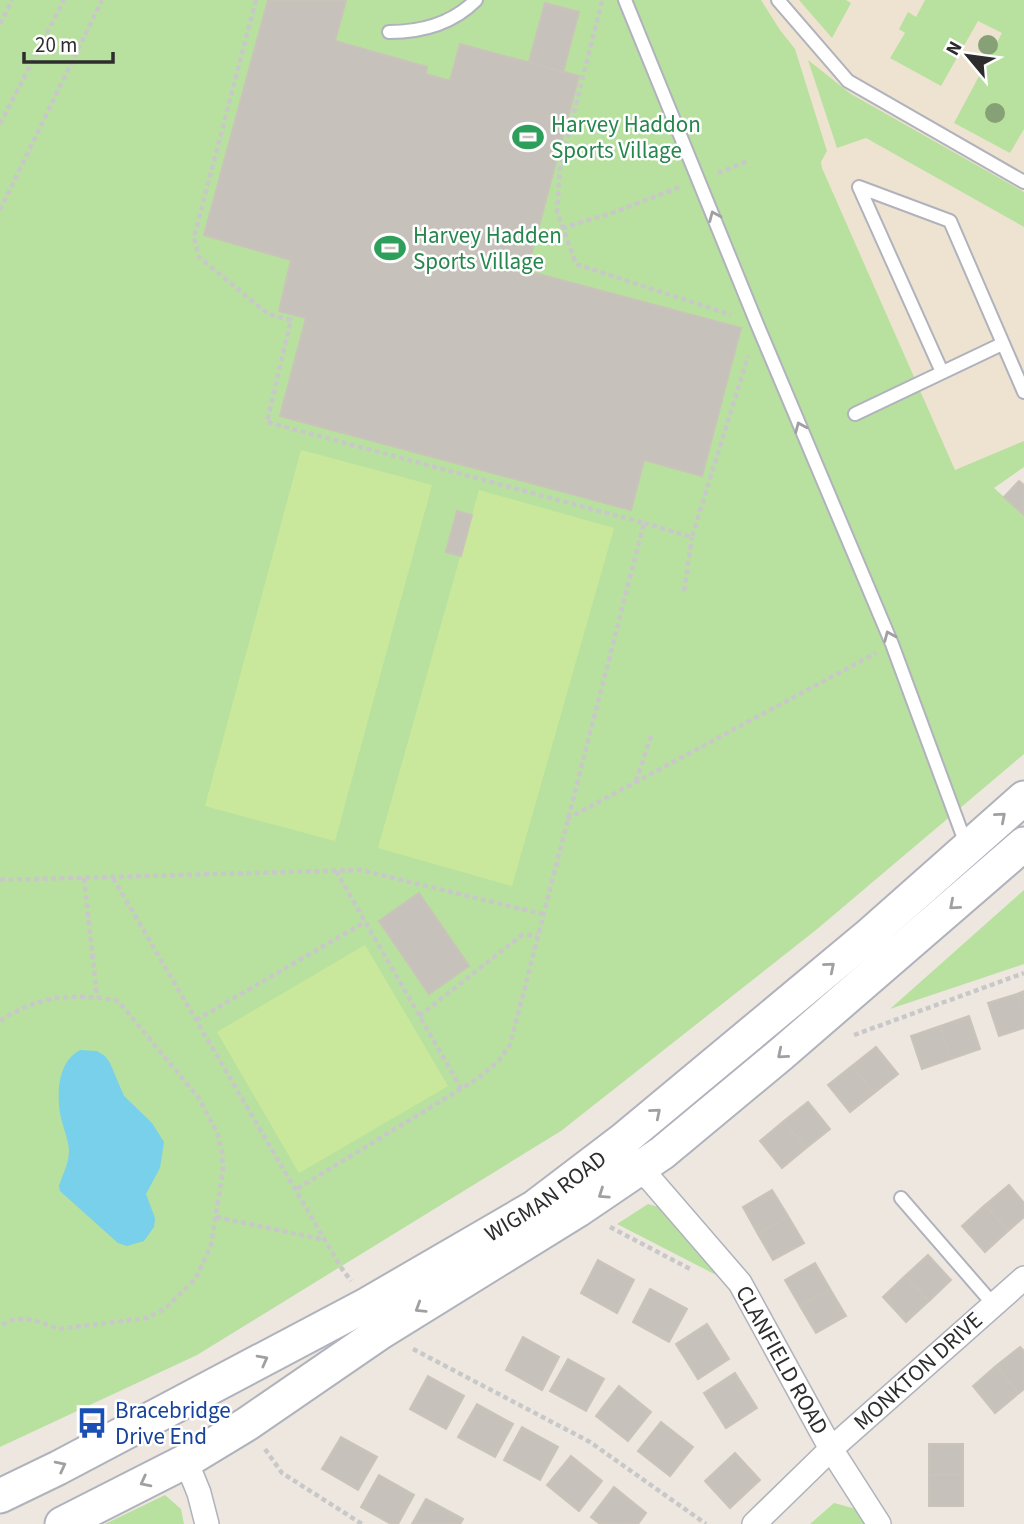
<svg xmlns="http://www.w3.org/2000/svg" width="1024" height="1524" font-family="'Source Sans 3',sans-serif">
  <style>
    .education { fill: #eee3d0 }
    .green { fill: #b8e19f }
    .pitch { fill: #cae89b }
    .water { fill: #78d0ea }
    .building { fill: #c6c2bb; stroke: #c9c3b9; stroke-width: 2 }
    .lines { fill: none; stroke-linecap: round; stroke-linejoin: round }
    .lane-casing { stroke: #b0b2bc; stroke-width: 16 }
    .street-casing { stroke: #b0b2bc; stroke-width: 26 }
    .secondary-casing { stroke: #b0b2bc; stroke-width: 37 }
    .path { stroke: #c8c8c8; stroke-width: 4.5; stroke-dasharray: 5 3.5; stroke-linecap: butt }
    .lane { stroke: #fff; stroke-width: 12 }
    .street { stroke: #fff; stroke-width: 23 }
    .secondary { stroke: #fff; stroke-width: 33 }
    .tree { fill: #85a175 }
    .oneway { stroke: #a0a0a0 }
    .labels { text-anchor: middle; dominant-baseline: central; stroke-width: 5; stroke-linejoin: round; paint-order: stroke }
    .leisure-label { font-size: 23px; fill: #27864d; stroke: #fff; text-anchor: start }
    .street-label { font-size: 23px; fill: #2d2d2d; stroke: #fff }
    .transit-label { font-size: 23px; fill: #164399; stroke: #fff; text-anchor: start }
  </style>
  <rect width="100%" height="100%" fill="#ede7e0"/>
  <path class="education" d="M745 0H1024V467L962 510Z"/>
  <path class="green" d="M0 0H761L780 30 795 49 827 151 821 162 822 168 955 470 1024 441V467L994 488 1024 515V754L816 930 561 1131 197 1355 0 1447Z
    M799 0H846L851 3 832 38Z
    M925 0H1024V129L1010 153 954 123 1002 33 978 21 941 86 890 58 905 33 899 29 908 12 916 17Z
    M808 60 851 94 1024 192V227L866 138 837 148Z
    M1024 890V964L890 1009Z
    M648 1204 662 1208 722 1278 617 1224Z
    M165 1495 181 1509 184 1524H105Z
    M834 1503 860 1510 870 1524H810Z"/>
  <path class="pitch" d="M301 450 432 485 335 841 205 806Z
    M479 490 614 528 512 886 378 848Z
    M365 945 448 1086 299 1173 217 1032Z"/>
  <path class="water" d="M80 1050 97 1051 105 1056 110 1063 124 1096 152 1123 164 1142 160 1168 146 1194 155 1218 154 1227 144 1241 127 1246 118 1243 60 1191 59 1186C63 1173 69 1164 69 1150 68 1137 62 1125 60 1113 57 1090 58 1062 80 1050Z"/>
  <path class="building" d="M268 0H346L335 41 427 67 426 74 450 81 460 44 579 76 527 271 741 328 702 476 644 460 631 510 280 416 306 318 279 311 291 260 204 235Z
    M545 3 579 12 563 72 529 62Z
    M1019 481 1024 485V515L1004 497Z
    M457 511 472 515 461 556 446 552Z
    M419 893 469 966 429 994 379 921Z
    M1024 991V1013L1017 994Z
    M1017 994 1024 1013V1028L999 1036 988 1003Z
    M969 1016 980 1049 951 1059 940 1026Z
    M940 1026 951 1059 922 1069 911 1036Z
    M876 1047 898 1074 874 1093 852 1066Z
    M852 1066 874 1093 850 1112 828 1085Z
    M808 1102 830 1129 806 1148 784 1121Z
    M784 1121 806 1148 782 1168 760 1141Z
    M1009 1185 1024 1203V1217L1008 1231 985 1205Z
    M772 1190 788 1216 758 1234 743 1207Z
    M985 1205 1008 1231 985 1252 962 1226Z
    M788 1216 804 1243 773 1260 758 1234Z
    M928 1255 951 1280 929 1301 905 1276Z
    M598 1260 634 1280 617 1313 581 1293Z
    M815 1263 830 1289 800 1306 785 1280Z
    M905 1276 929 1301 906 1322 883 1297Z
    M650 1289 687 1309 669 1342 633 1322Z
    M830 1289 846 1316 816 1333 800 1306Z
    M707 1324 729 1359 698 1379 676 1344Z
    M523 1337 559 1357 542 1390 506 1370Z
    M1020 1347 1024 1351V1389L1019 1393 996 1366Z
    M568 1359 604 1379 586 1411 550 1391Z
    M996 1366 1019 1393 995 1413 973 1386Z
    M735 1373 757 1408 726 1428 704 1393Z
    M428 1376 464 1396 446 1429 410 1409Z
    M619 1386 651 1412 628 1441 596 1416Z
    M477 1404 513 1424 495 1457 458 1437Z
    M661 1422 693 1447 670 1476 638 1451Z
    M522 1427 558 1447 540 1480 504 1460Z
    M341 1437 377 1457 358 1490 322 1469Z
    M929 1444H963V1475H929Z
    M735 1453 760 1480 730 1508 705 1481Z
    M571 1456 602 1481 579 1511 547 1485Z
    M379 1475 414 1495 398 1524H391L361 1507Z
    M929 1475H963V1506H929Z
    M614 1487 646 1513 638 1524H600L591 1517Z
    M426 1499 463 1519 460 1524H412Z"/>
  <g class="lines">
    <defs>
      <path id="lane" d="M625 0 757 324 892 644 967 847
        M778 0 848 81 1024 182
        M389 32C421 32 452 24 476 0
        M942 372 859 187 950 221 1024 392
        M855 414 1002 344
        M901 1198 993 1304"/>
      <path id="street" d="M632 1159 638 1170 651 1180 740 1283 831 1449 879 1524
        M186 1461 199 1493 207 1524
        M754 1524 831 1449 1024 1278"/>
      <g id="secondary">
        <path id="s1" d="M0 1496 58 1468 368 1304 535 1207 623 1140 867 937 1024 798"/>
        <path d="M62 1524 186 1461 247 1424 381 1332 578 1210 662 1153 780 1055 1024 844"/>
      </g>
    </defs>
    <use href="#lane" class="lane-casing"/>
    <use href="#street" class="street-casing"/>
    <use href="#secondary" class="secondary-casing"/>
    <path class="path" d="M256 0 194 237 199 257 268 314 291 320 267 422 644 523 510 1045 498 1062 477 1079 295 1190
      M602 1 560 168 557 212 576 264 731 315
      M0 24 12 0
      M0 124 64 0
      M718 173 748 161
      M0 210 102 0
      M562 228 612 213 680 187
      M644 523 692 537 748 356
      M684 591 692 537
      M636 781 651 736
      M567 819 876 653
      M336 871 461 1088
      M84 878 97 997
      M113 878 340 1266 351 1281
      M0 880 360 870 542 914
      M419 1016 522 935H537
      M196 1020 365 922
      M0 1021C36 996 76 992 118 1001L198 1097 217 1132 222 1151 223 1170 211 1245 196 1278 166 1308 147 1318 58 1329C39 1321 17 1312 0 1327
      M854 1035 1024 973
      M216 1217 325 1240
      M610 1227 692 1270
      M413 1349 590 1442 706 1524
      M265 1449 282 1473 362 1524"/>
    <use href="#lane" class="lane"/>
    <use href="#street" class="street"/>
    <use href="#secondary" class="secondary"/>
  </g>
  <g class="tree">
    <circle cx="988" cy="45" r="10"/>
    <circle cx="995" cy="113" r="10"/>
  </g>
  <defs><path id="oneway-chevron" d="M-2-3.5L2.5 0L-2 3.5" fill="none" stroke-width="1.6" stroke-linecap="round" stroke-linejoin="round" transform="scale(1.75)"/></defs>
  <g class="oneway">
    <use href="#oneway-chevron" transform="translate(714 216) rotate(-113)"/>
    <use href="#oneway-chevron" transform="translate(800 427) rotate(-113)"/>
    <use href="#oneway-chevron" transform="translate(889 636) rotate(-113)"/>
    <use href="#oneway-chevron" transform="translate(1001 817) rotate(-41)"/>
    <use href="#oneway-chevron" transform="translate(954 905) rotate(139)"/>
    <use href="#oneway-chevron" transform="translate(830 967) rotate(-40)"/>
    <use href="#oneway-chevron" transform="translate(782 1054) rotate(140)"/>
    <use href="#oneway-chevron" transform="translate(656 1113) rotate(-40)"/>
    <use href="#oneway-chevron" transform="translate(603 1194) rotate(146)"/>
    <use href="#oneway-chevron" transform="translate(420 1308) rotate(148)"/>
    <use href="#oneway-chevron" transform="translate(263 1360) rotate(-28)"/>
    <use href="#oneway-chevron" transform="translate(61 1466) rotate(-27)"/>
    <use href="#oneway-chevron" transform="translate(145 1482) rotate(153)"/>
  </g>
  <defs>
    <symbol id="stadium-bare" viewBox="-9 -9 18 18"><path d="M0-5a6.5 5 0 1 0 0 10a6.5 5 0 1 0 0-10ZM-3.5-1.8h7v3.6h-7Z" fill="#2e9e5b" stroke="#fff" stroke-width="2.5" paint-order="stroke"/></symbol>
    <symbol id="bus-bare" viewBox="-9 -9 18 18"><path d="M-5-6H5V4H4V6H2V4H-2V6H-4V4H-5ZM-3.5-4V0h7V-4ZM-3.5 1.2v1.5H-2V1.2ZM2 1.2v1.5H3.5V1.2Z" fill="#1a4fb4" stroke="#fff" stroke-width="2.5" paint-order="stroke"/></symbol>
  </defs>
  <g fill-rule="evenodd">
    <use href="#stadium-bare" x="506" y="115" width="44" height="44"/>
    <use href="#stadium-bare" x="368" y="226" width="44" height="44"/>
    <use href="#bus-bare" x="70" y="1401" width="44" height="44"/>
  </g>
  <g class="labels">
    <g class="leisure-label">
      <text x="551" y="124">Harvey Haddon<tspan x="551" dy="26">Sports Village</tspan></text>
      <text x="413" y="235">Harvey Hadden<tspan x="413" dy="26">Sports Village</tspan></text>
    </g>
    <g class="street-label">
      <text stroke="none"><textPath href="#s1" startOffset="623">WIGMAN ROAD</textPath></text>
      <text transform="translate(782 1360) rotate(61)">CLANFIELD ROAD</text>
      <text transform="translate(918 1371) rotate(-42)">MONKTON DRIVE</text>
    </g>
    <g class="transit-label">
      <text x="115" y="1410">Bracebridge<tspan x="115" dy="26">Drive End</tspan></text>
    </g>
  </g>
  <g transform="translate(968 56) rotate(299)" stroke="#ffffff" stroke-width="5" paint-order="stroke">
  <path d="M0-5L12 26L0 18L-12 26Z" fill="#2d2d2d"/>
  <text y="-10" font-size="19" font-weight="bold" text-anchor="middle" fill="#2d2d2d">N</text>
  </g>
  <path d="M24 52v10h89v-10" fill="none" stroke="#2d2d2d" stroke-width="3.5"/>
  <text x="35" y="52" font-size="21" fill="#2d2d2d" stroke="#ffffff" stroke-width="5" paint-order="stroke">20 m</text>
</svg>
